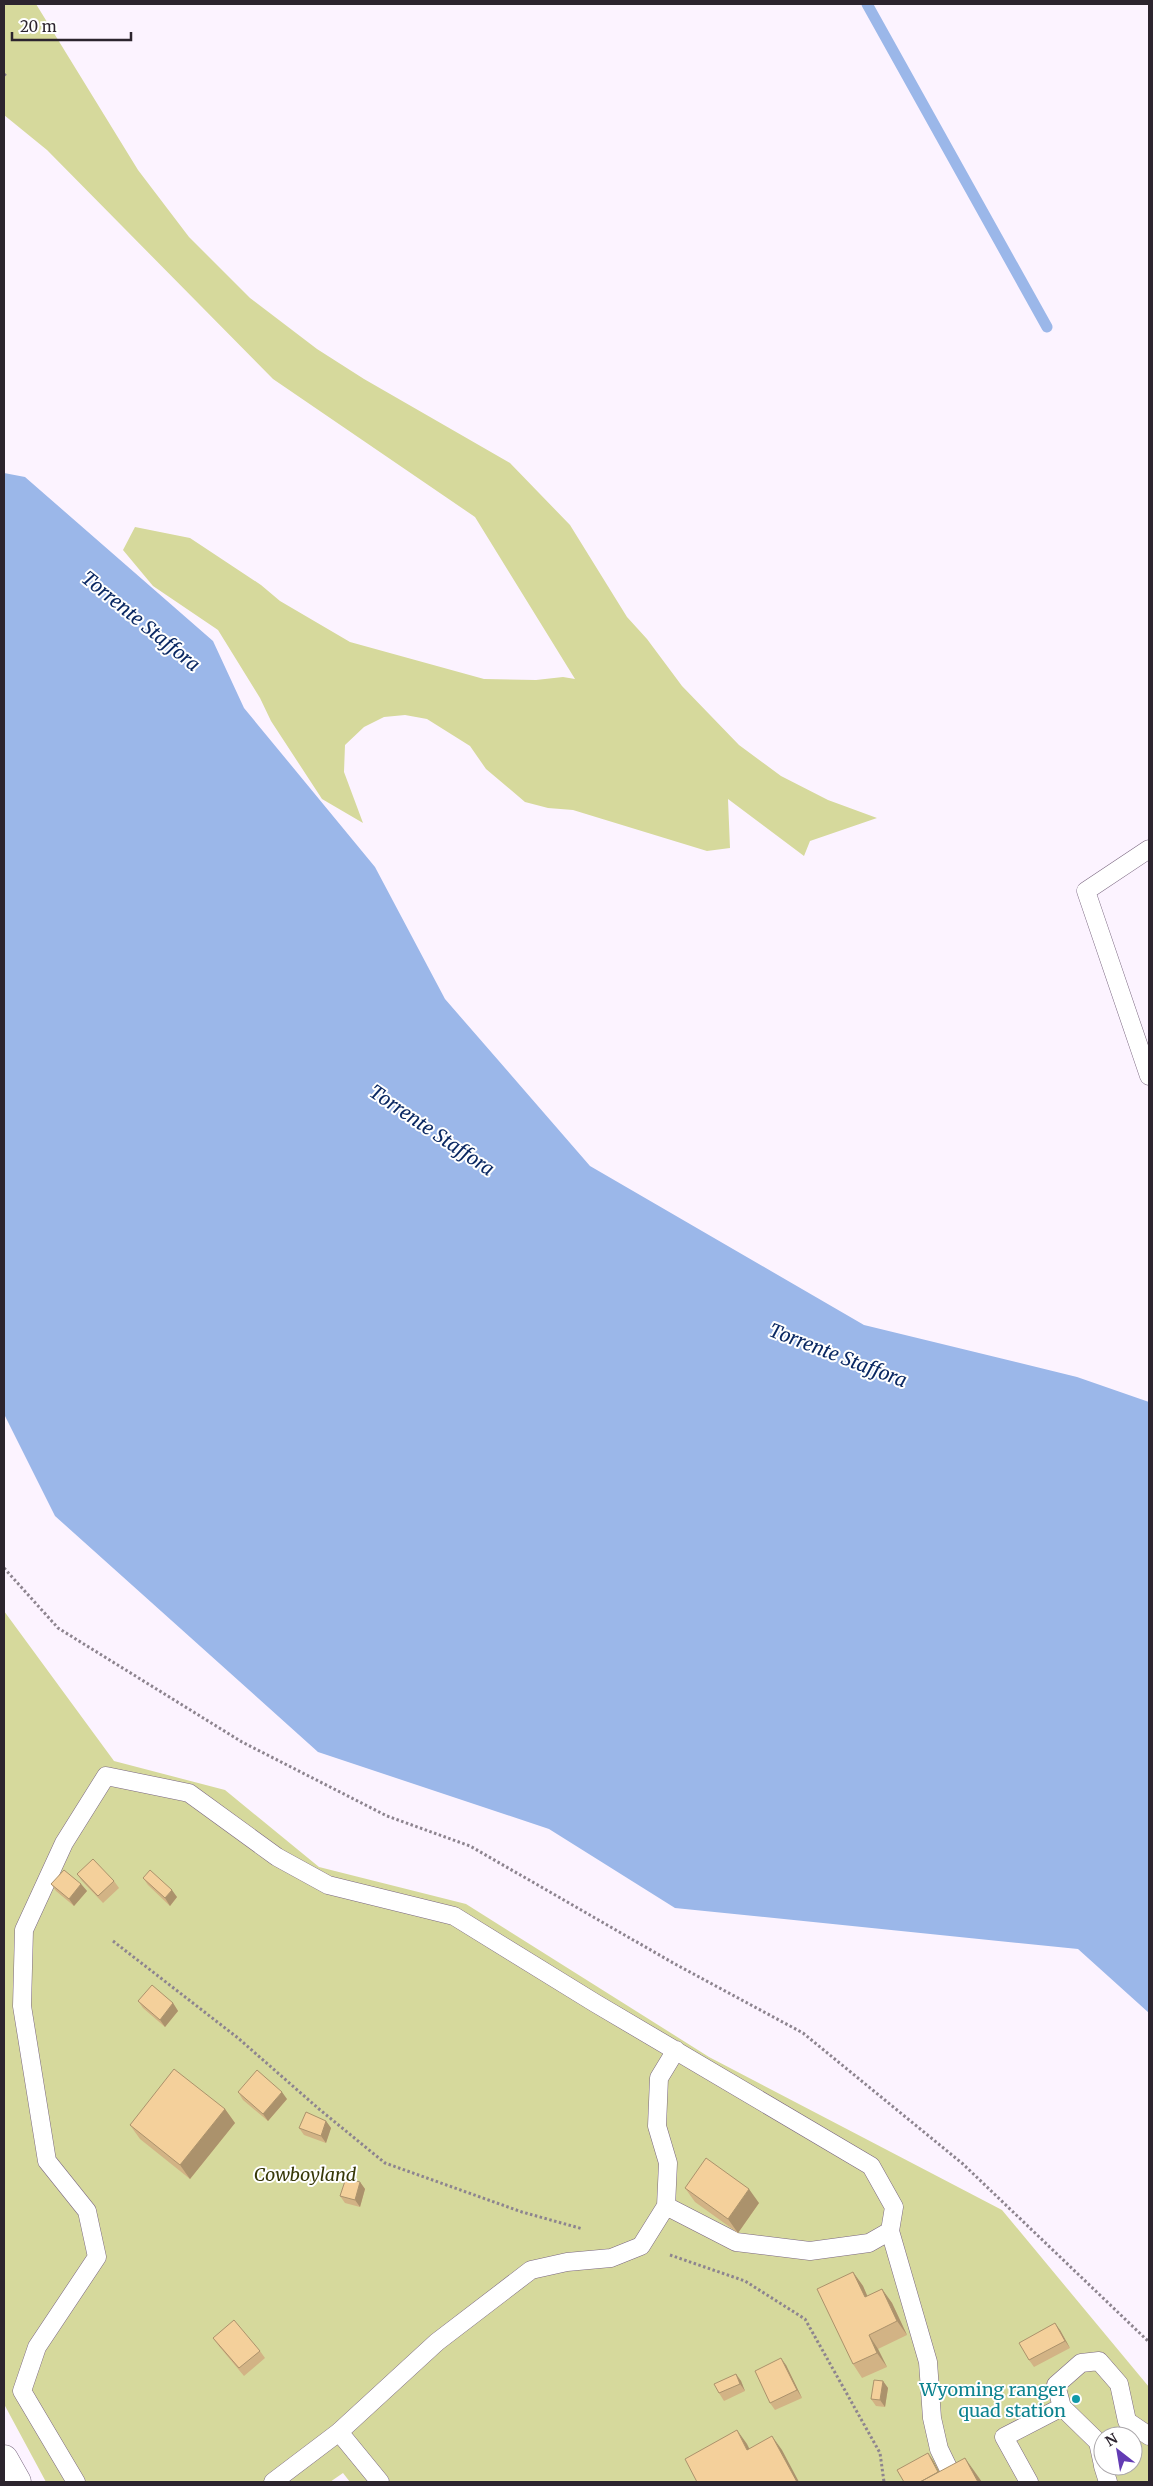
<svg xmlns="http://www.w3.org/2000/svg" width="1153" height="2486" font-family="Merriweather,serif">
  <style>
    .green { fill: #d6d99c; fill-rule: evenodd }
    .water { fill: #9bb7e9 }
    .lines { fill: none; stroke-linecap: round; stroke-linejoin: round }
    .stream { stroke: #9bb7e9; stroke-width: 11 }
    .service-casing { stroke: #7a6780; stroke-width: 19 }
    .minor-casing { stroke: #7a6780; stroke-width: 29 }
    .path { stroke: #8d848f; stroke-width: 3; stroke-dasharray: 2.5 2.5; stroke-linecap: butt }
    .service { stroke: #fff; stroke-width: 18 }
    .minor { stroke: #fff; stroke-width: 28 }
    .wall { fill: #d2b385 }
    .shaded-wall { fill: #ab926c }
    .building { fill: #f4d09b; stroke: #ab926c }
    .culture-dot { fill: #0f9aa8; stroke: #fff; stroke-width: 2 }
    .labels { text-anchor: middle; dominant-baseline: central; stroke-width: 4; stroke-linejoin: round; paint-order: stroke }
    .park-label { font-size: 18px; font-style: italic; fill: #373808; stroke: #fff }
    .culture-label { font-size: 18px; fill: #0d838f; stroke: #fff; text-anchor: end }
    .water-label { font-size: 19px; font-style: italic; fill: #0b2963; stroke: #fff }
  </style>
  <rect width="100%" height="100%" fill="#fcf3ff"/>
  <path class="green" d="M4 4H36L138 170 189 237 250 298 317 349 364 379 510 463 570 525 627 617 647 639 682 686 739 745 781 776 828 800 877 818 810 841 804 856 728 799 730 848 707 851 573 810 548 808 525 802 486 769 470 746 427 719 405 715 384 717 364 727 345 745 344 772 363 823 322 799 271 721 260 698 218 630 153 586 123 550 135 527 190 538 261 585 280 601 350 642 484 679 536 680 563 677 575 679 475 517 273 379 47 150 4 115Z
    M4 1611 114 1761 225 1790 319 1867 466 1904 709 2057 1002 2210 1149 2387V2482H350L343 2473 330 2482H46L4 2404ZM1103 2436H1133V2466H1103Z"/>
  <path class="water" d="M4 473 25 477 213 641 244 708 375 867 445 999 590 1166 864 1325 1077 1377 1149 1402V2013L1078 1949 675 1908 549 1829 318 1752 55 1516 4 1414Z"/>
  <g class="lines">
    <path class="stream" d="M867 4 1047 327"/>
    <defs>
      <path id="service" d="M1149 849 1086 891 1149 1076
        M890 2231 928 2362 932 2418 939 2449 955 2482
        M339 2432 437 2342 531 2270 567 2262 611 2258 641 2246 666 2206 668 2163 657 2126 659 2078 676 2050
        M1103 2465 1098 2442 1062 2407 1056 2385 1081 2363 1099 2361 1119 2384 1127 2421 1149 2436
        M1103 2466 1108 2482
        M76 2482 22 2391 37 2347 97 2257 87 2211 47 2161 22 2006 24 1930 64 1843 106 1776 189 1793 277 1857 328 1885 454 1916 595 2003 871 2166 894 2207 890 2231 869 2243 810 2251 736 2242 666 2206
        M273 2482 339 2432 380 2482
        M1029 2482 1004 2437 1062 2407"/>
      <path id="minor" d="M4 2459 17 2482"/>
    </defs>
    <use href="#service" class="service-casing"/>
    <use href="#minor" class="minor-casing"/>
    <path class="path" d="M4 74 6 76
      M4 1568 58 1628 242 1742 387 1816 470 1846 675 1964 803 2033 963 2164 1149 2342
      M113 1941 238 2038 319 2109 385 2163 522 2212 583 2229
      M670 2255 745 2281 805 2319 880 2453 884 2482"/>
    <use href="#service" class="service"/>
    <use href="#minor" class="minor"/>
  </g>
  <path class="wall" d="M77 1874 114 1881 119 1888 103 1903 82 1881Z
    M143 1878 177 1897 170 1906 148 1885Z
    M51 1884H81L87 1891 74 1906 56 1891Z
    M138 2001 173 2003 178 2011 165 2027 143 2008Z
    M238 2092 287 2099 268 2121 243 2100Z
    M225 2109 235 2123 190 2179 140 2139 130 2125Z
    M326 2121 331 2128 326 2143 304 2135 299 2128Z
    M360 2182 365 2189 360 2207 345 2203 340 2196Z
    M685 2188 759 2203 738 2233 695 2202Z
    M853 2272 863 2286 867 2296 882 2289 892 2303 907 2335 878 2349 887 2367 862 2378 853 2364Z
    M1060 2330 1070 2348 1034 2367 1029 2360Z
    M213 2338 260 2351 265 2358 244 2376 218 2345Z
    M786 2365 802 2398 775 2410 770 2403Z
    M736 2374 741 2381 745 2391 724 2401 719 2393Z
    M883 2381 888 2388 885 2407 876 2406 871 2399Z"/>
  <path class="shaded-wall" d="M81 1884 87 1891 74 1906 69 1899Z
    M172 1890 177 1897 170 1906 165 1898Z
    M173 2003 178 2011 165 2027 160 2020Z
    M282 2092 287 2099 268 2121 263 2114Z
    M225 2109 235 2123 190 2179 180 2165Z
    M326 2121 331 2128 326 2143 321 2136Z
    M360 2182 365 2189 360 2207 355 2200Z
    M749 2189 759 2203 738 2233 728 2219Z
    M853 2272 863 2286 874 2311 865 2297Z
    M882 2289 892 2303 907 2335 897 2321Z
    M1055 2323 1060 2330 1070 2348 1065 2341Z
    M869 2335 878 2349 887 2367 877 2353Z
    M781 2358 786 2365 802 2398 797 2390Z
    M736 2374 741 2381 745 2391 740 2384Z
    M883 2381 888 2388 885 2407 880 2400Z
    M737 2430 747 2444 757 2464 747 2450Z
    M772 2436 782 2450 799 2482H797Z
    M928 2453 933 2460 945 2482H944Z
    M965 2458 982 2482H978Z"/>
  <path class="building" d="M93 1859 114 1881 98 1896 77 1874Z
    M64 1870 81 1884 69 1899 51 1884Z
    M150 1870 172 1890 165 1898 143 1878Z
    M152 1985 173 2003 160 2020 138 2001Z
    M174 2069 225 2109 180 2165 130 2125Z
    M257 2070 282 2092 263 2114 238 2092Z
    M306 2112 326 2121 321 2136 299 2128Z
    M706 2158 749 2189 728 2219 685 2188Z
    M346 2178 360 2182 355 2200 340 2196Z
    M853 2272 865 2297 882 2289 897 2321 869 2335 877 2353 853 2364 817 2289Z
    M234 2320 260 2351 239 2368 213 2338Z
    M1055 2323 1065 2341 1029 2360 1019 2343Z
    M781 2358 797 2390 770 2403 755 2371Z
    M736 2374 740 2384 719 2393 714 2384Z
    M874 2380 883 2381 880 2400 871 2399Z
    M737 2430 747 2450 772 2436 797 2482H697L685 2459Z
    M928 2453 938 2472 920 2482H904L897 2470Z
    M965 2458 978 2482H920Z"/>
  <circle class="culture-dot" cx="1076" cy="2399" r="5"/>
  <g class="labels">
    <g class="park-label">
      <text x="305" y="2174">Cowboyland</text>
    </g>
    <g class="culture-label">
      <text x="1066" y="2389">Wyoming ranger<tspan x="1066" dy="21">quad station</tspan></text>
    </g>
    <g class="water-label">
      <text transform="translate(141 621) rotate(39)">Torrente Staffora</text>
      <text transform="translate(432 1130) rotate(34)">Torrente Staffora</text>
      <text transform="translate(838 1355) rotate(21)">Torrente Staffora</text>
    </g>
  </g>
  <rect width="1153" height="2486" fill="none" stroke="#2c242e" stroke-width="10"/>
  <g transform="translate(1118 2451) rotate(329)"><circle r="24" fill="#ffffff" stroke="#aba7ab"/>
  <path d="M0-4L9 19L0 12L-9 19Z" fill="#633cb4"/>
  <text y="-8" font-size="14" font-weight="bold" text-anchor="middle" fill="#2c242e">N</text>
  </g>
  <path d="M12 32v8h119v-8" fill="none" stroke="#2c242e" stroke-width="2.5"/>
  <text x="20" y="32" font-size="15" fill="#2c242e" stroke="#ffffff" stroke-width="4" paint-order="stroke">20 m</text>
</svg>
